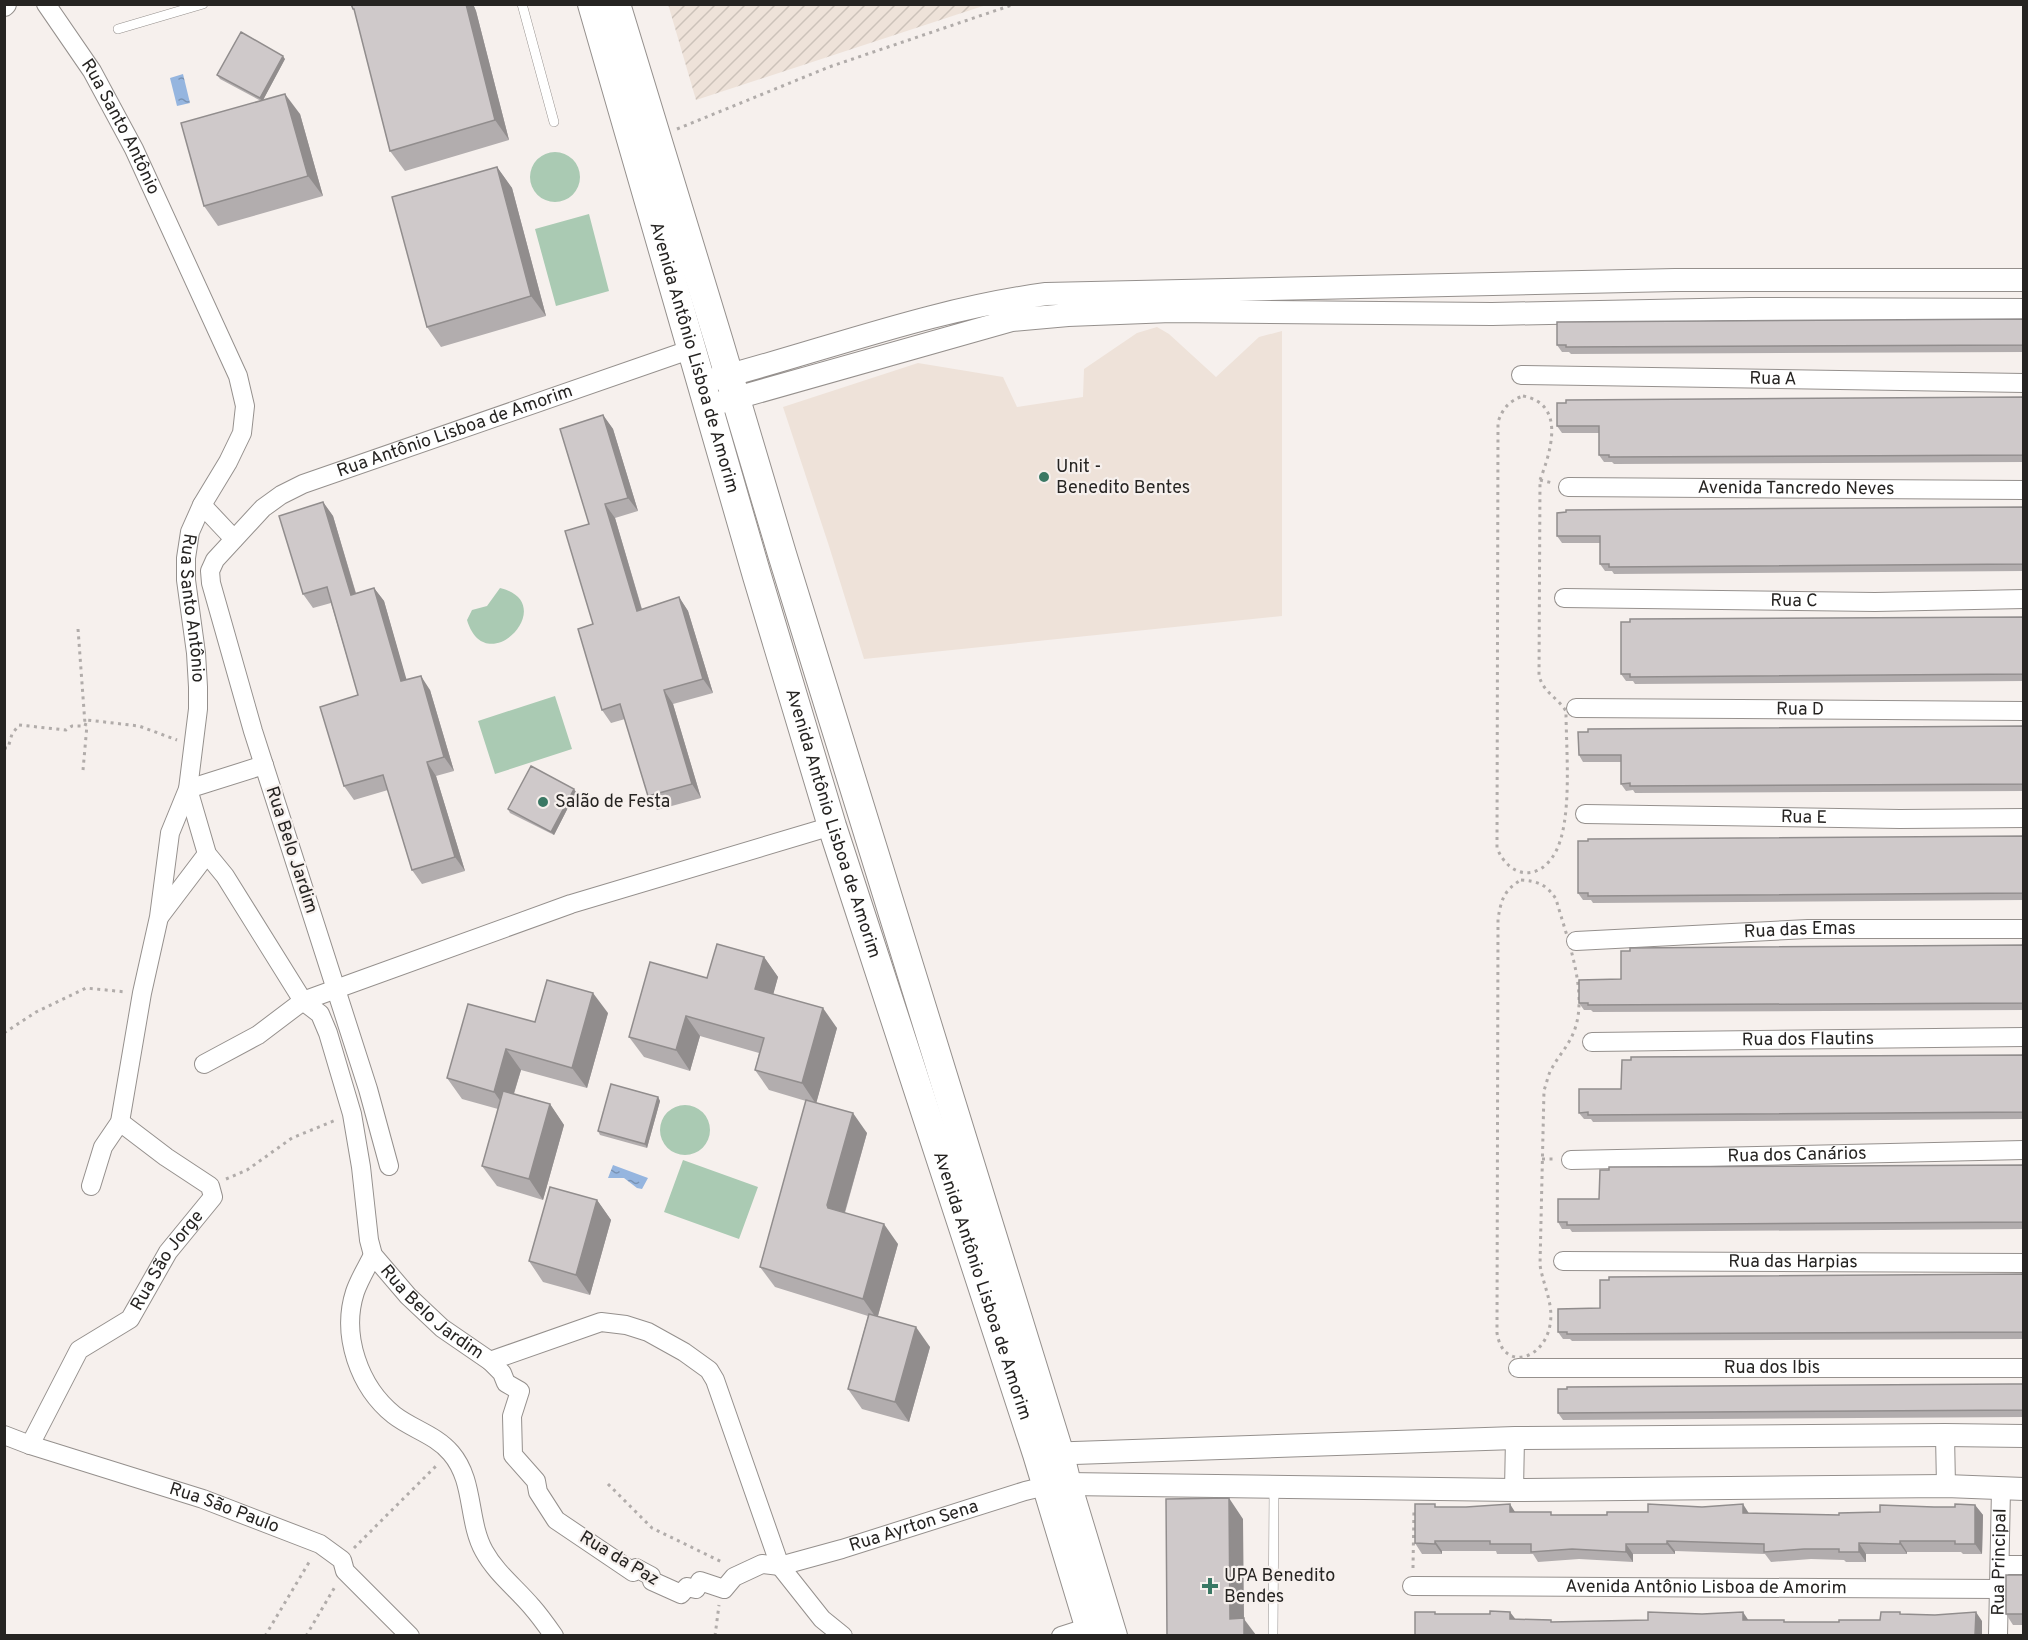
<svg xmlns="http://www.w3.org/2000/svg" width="2028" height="1640" font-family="Overpass,sans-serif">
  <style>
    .built { fill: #eee2d9 }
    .industrial { fill: url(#industrial-furrows) }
    .park { fill: #aacab3 }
    .water { fill: url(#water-ripples) }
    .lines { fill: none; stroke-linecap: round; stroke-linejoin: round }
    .service-casing { stroke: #95908d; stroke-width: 10 }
    .minor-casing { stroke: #95908d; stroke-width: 20 }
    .tertiary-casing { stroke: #95908d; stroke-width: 24 }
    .primary-casing { stroke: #95908d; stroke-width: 30 }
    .path { stroke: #b1acaa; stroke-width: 3; stroke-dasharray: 3 4.5; stroke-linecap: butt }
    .service { stroke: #fff; stroke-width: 9 }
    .minor { stroke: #fff; stroke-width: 18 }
    .tertiary { stroke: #fff; stroke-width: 22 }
    .primary { stroke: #fff; stroke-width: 28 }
    .wall { fill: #b2adae }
    .shaded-wall { fill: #918d8d }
    .building { fill: #cfc9ca; stroke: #918d8d; stroke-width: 1.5 }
    .poi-dot { fill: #3a7864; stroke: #f6f0ed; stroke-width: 2 }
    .labels { text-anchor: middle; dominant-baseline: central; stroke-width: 4.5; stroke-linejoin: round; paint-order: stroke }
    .street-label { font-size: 18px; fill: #262422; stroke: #f6f0ed }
    .poi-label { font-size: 18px; fill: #262422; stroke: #f6f0ed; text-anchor: start }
  </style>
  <defs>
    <pattern id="industrial-furrows" width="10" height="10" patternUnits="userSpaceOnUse" patternTransform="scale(1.5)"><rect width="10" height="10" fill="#eee2d9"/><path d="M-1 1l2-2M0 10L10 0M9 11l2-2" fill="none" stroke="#ccc2ba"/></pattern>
    <pattern id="water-ripples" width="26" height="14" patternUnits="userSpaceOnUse" patternTransform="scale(1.5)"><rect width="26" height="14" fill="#95b5df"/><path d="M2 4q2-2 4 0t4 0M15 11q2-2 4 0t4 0" fill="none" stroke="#7993b4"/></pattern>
  </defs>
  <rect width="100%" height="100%" fill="#f6f0ed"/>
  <path class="built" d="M1157 327 1169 334 1216 377 1259 337 1282 331V616L864 659 829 546 783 407 918 363 1003 377 1017 407 1083 397 1084 369 1137 333Z"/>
  <path class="industrial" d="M668 4H986V5L696 100Z"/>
  <path class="park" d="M530 177a25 25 0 1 1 50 0a25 25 0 1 1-50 0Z
    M589 214 609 291 556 306 535 229Z
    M500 588C562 603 486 683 467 620L472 610 487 606Z
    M555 696 572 749 495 774 478 721Z
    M660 1130a25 25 0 1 1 50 0a25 25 0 1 1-50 0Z
    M683 1160 758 1187 739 1239 664 1212Z"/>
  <path class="water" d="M183 74 190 103 177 106 170 78Z
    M613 1165 648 1178 642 1189 637 1188 624 1178H608Z"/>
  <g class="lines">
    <defs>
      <path id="service" d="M522 4 554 122
        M118 29 203 4
        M1273 1636 1274 1488"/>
      <g id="minor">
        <path id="s1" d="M46 4 92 71 134 149 238 376 245 406 242 433 228 462 202 505 190 532 186 558V580L196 653 198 687V709L188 789 170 833 159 917 142 993 120 1122 103 1147 91 1186"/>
        <path id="s2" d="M1521 375 2024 383"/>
        <path id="s3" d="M1568 487 2024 490"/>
        <path d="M202 505 234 539"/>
        <path id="s4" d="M1564 598 1875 602 2024 599"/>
        <path id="s5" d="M1576 708 2024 711"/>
        <path id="s6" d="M264 765 188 789 207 854 225 876 303 1001 320 1014 328 1033 352 1114 361 1167 369 1240 373 1255 408 1296 442 1328 490 1361 601 1322 626 1325 648 1332 684 1352 709 1370 715 1380 780 1566 822 1619 843 1636"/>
        <path id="s7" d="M1585 814 1900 819 2024 818"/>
        <path d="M160 916 207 854"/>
        <path id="s8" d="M1576 941 1808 929H2024"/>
        <path id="s9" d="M1592 1042 2024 1037"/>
        <path d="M204 1064 258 1035 303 1001 336 989 571 904 832 826"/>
        <path id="s10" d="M1571 1160 2024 1150"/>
        <path id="s11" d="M389 1166 368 1089 253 731 211 583 210 571 215 560 263 508 281 495 303 484 692 349"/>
        <path d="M373 1255C367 1267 359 1280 355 1292 341 1335 359 1387 394 1415 412 1429 436 1435 451 1453 475 1481 467 1520 484 1551 496 1573 516 1588 532 1607 540 1616 547 1626 554 1636"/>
        <path id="s12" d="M1563 1261 2024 1263"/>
        <path id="s13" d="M490 1361 502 1373 506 1383 520 1391 512 1416 513 1455 536 1481 538 1492 556 1520 633 1572 636 1568 651 1576 652 1581 681 1594 687 1587 696 1589 700 1581 724 1589 734 1577 762 1564 780 1566 842 1549 1025 1491 1046 1486"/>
        <path id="s14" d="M1518 1368H2024"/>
        <path id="s15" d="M4 1435 30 1445 203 1499 320 1544 342 1560 345 1571 410 1636"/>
        <path d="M1945 1435 1946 1486"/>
        <path id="s16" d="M30 1445 79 1350 130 1319 168 1252 213 1197 210 1186 166 1157 120 1122"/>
        <path d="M1514 1490 1515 1438"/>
        <path d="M2000 1565H2024"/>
        <path id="s17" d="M1412 1586 1999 1589"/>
        <path d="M1061 1636 1089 1627"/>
        <path id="s18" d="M1998 1636 2001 1489"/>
      </g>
      <path id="tertiary" d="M4 5 5 4
        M715 379C825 350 933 309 1046 294L1675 280H2024
        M722 402 1012 320 1068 315 1171 311 1492 314 1750 309 2024 310
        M1045 1454 1515 1438 1945 1435 2024 1436
        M1051 1486 1067 1484 1514 1490 1946 1486 2024 1489"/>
      <g id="primary">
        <path id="s19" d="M592 4 757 576 832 826 1037 1454 1092 1636"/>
        <path d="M616 4 719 342 782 554 1060 1455 1067 1484 1113 1636"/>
      </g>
    </defs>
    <use href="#service" class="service-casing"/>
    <use href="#minor" class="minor-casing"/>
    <use href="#tertiary" class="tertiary-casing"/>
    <use href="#primary" class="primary-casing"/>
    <path class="path" d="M677 129 829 67 1015 4
      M1523 396C1566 404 1551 451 1540 480L1539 676C1544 693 1557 697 1566 711 1566 750 1573 821 1555 853 1539 882 1509 878 1497 848L1498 422C1503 408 1509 401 1523 396Z
      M1540 480 1553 483
      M78 629 85 724
      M4 748H8L12 734 19 725 66 730 72 726H85L87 720 139 726 177 740
      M83 770 87 725
      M1521 880C1538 881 1547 885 1556 899 1567 939 1591 997 1572 1036 1567 1047 1558 1057 1552 1068 1548 1074 1547 1083 1544 1090L1540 1265C1543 1285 1554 1304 1550 1325 1544 1360 1503 1372 1497 1333L1498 919C1501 900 1504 890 1521 880Z
      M4 1033 36 1012 86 988 126 992
      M1542 1159H1556
      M226 1179 247 1170 292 1138 336 1120
      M608 1484 652 1528 724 1563
      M354 1548 438 1464
      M1413 1568 1414 1508
      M265 1636 311 1559
      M306 1636 336 1585
      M715 1636 719 1605"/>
    <use href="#service" class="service"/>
    <use href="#minor" class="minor"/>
    <use href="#tertiary" class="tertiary"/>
    <use href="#primary" class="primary"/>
  </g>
  <path class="wall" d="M351 4H473L476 11 509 140 405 171 390 151 356 13 353 9Z
    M285 59 263 100 300 114 323 196 218 226 204 206 261 101 220 79 217 75Z
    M497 167 512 188 546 316 441 347 427 327Z
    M2024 319V352L1571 354 1569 352H1562L1557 345Z
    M2024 397V462L1614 464 1612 462H1604L1599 455V433H1562L1557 426Z
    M603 415 613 429 638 511 615 518 642 609 679 597 688 611 713 693 673 704 701 798 657 810 648 796 625 719 611 723 602 710 589 524Z
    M323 502 333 516 356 593 374 588 384 601 406 680 430 690 454 771 436 776 465 871 422 884 412 870 388 790 354 800 344 786 358 695 331 603 313 608 303 594Z
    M2024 507V571L1614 574 1612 571H1605L1600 564V543H1562L1557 536Z
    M2024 617V681L1635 684 1633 681H1626L1621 674Z
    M2024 726V791L1635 793 1633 790 1626 791 1621 784V762H1583L1579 755Z
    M576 792 554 835 510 813 508 809Z
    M2024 836V900L1593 903 1591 900H1583L1578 893Z
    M2024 945V1010L1593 1012 1591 1010H1584L1579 1003 1621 979Z
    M764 957 778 977 773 994 837 1028 816 1103 867 1133 845 1213 898 1244 878 1316 930 1347 909 1422 862 1409 848 1389 868 1316 775 1287 760 1267 806 1101 769 1090 755 1070 759 1053 700 1036 690 1071 644 1057 629 1037 707 978Z
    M608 1013 587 1088 521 1070 514 1094 550 1104 564 1125 543 1200 497 1186 482 1166 498 1109 462 1099 447 1078 535 1022Z
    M2024 1055V1119L1593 1122 1591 1119H1584L1579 1113 1621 1089Z
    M658 1097 660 1101 647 1148 600 1135 598 1131Z
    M2024 1165V1229L1572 1232 1570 1229H1562L1558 1222 1599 1199Z
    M597 1200 611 1220 590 1295 543 1282 529 1261Z
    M2024 1274V1339L1572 1341 1570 1339H1563L1558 1332 1600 1308Z
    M2024 1384V1417L1563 1420 1558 1413Z
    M1975 1505 1983 1515 1982 1554H1963L1961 1552H1907V1554H1866V1562H1846L1844 1560 1811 1559 1771 1562 1765 1554 1675 1551V1554H1633V1562L1579 1559 1538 1562 1533 1554H1497L1496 1551H1442V1554H1422L1415 1543 1437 1507 1553 1515 1749 1513 1839 1515 1934 1507H1955Z
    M2024 1575V1625H2013L2006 1614Z"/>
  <path class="shaded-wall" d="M466 4H473L476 11 509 140 495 120Z
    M283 56 285 59 262 102 260 98Z
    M285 94 300 114 323 196 308 176Z
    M497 167 512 188 546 316 531 296Z
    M603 415 613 429 638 511 628 498Z
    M323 502 333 516 360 608 351 595Z
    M605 504 615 518 646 624 637 611Z
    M374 588 384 601 411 695 401 681Z
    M679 597 688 611 713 693 703 679Z
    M421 676 430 690 454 771 444 757Z
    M664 690 673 704 701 798 692 784Z
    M427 762 436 776 465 871 455 857Z
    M574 789 576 792 554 835 551 832Z
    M764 957 778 977 769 1010 755 989Z
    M593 993 608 1013 587 1088 572 1068Z
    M823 1008 837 1028 816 1104 802 1083Z
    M686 1016 700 1036 690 1071 676 1050Z
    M506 1049 521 1070 508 1112 494 1092Z
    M658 1097 660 1101 647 1148 645 1144Z
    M550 1104 564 1125 543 1200 529 1179Z
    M853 1113 867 1133 841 1225 828 1208 827 1205Z
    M597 1200 611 1220 590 1295 576 1275Z
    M884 1224 898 1244 877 1319 863 1299Z
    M916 1327 930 1347 909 1422 895 1402Z
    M1229 1498 1243 1519 1244 1619 1256 1635H1242L1230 1619Z
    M1510 1504 1517 1515 1510 1512Z
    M1743 1504 1750 1515 1743 1513Z
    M1975 1505 1983 1515 1982 1554 1975 1544Z
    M1435 1541 1442 1551V1554L1435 1544Z
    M1667 1541 1675 1551V1554L1667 1544Z
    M1900 1541 1907 1552V1554L1900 1544Z
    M1859 1543 1866 1554V1562L1859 1552Z
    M1626 1544 1633 1554V1562L1626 1552Z
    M1510 1612 1517 1621 1510 1619Z
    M1743 1612 1749 1621 1743 1620Z
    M1976 1612 1982 1621V1635H1975Z"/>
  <path class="building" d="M351 4H466L495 120 390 151 354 9H353Z
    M241 32 283 56 260 98 217 75Z
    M285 94 308 176 204 206 181 123Z
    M497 167 531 296 427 327 392 197Z
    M2024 319V345L1566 347V345H1557V322Z
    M2024 397V455L1609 457V455H1599V426H1557V403H1566V400Z
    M603 415 628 498 605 504 637 611 679 597 703 679 664 690 692 784 648 796 620 704 602 710 578 629 593 624 565 531 589 524 560 429Z
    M323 502 351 595 374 588 401 681 421 676 444 757 427 762 455 857 412 870 383 775 344 786 320 707 358 695 327 587 303 594 279 516Z
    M2024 507V564L1609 567V564H1600V536H1557V513L1566 512V510Z
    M2024 617V674L1630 677V674H1621V622H1630V619Z
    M2024 726V784L1630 786V783L1621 784V755H1579L1578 732H1588V729Z
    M531 766 574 789 551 832 508 809Z
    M2024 836V893L1588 896V893H1578V841H1588V839Z
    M717 944 764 957 755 989 823 1008 802 1083 755 1070 764 1038 686 1016 676 1050 629 1037 650 962 707 978Z
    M2024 945V1003L1588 1005V1003H1579V980L1621 979V951H1630V948Z
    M547 980 593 993 572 1068 506 1049 494 1092 447 1078 468 1004 535 1022Z
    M2024 1055V1112L1588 1115V1112L1579 1113V1089H1621L1622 1060H1631V1057Z
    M611 1084 658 1097 645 1144 598 1131Z
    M503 1091 550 1104 529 1179 482 1166Z
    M806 1100 853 1113 827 1205 828 1208 884 1224 863 1299 760 1267Z
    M2024 1165V1222L1567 1225V1222H1558V1199H1599L1600 1170H1609V1167Z
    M550 1187 597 1200 576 1275 529 1261Z
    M2024 1274V1332L1567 1334V1332H1558V1309L1600 1308V1280H1609V1277Z
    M869 1314 916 1327 895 1402 848 1389Z
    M2012 1384H2024V1410L1558 1413V1389H1567V1387Z
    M1229 1498 1230 1619 1244 1618V1635H1167L1166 1499Z
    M1415 1504H1435V1507H1466L1510 1504V1512H1551V1515H1607V1512H1648V1504L1702 1507 1743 1504V1513L1839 1515V1513L1880 1512V1505L1934 1507H1955V1504L1975 1505V1544H1955V1541H1900V1544L1859 1543V1552H1839V1549H1804L1764 1552V1544L1667 1541V1544H1626V1552L1572 1549 1531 1552V1544H1490V1541H1435V1544L1415 1543Z
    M2006 1575H2024V1614H2006Z
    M1490 1611 1510 1612V1619L1551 1620V1622L1648 1620V1612L1702 1614 1743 1612V1620H1784V1622H1839V1620H1880L1881 1612H1900V1614L1935 1615 1976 1612 1975 1635H1415V1612H1435V1614H1490Z"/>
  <g class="poi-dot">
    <circle cx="1044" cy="477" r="6"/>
    <circle cx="543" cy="802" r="6"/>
    <path d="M1207 1577h6v6h6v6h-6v6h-6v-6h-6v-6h6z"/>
  </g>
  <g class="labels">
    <g class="street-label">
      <text stroke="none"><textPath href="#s1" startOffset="144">Rua Santo Antônio</textPath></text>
      <text stroke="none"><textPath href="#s19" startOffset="368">Avenida Antônio Lisboa de Amorim</textPath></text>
      <text stroke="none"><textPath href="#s2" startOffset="252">Rua A</textPath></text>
      <text stroke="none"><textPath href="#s11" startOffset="912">Rua Antônio Lisboa de Amorim</textPath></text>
      <text stroke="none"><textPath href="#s3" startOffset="228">Avenida Tancredo Neves</textPath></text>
      <text stroke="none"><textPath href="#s4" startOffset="230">Rua C</textPath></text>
      <text stroke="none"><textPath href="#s1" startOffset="666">Rua Santo Antônio</textPath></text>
      <text stroke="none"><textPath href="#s5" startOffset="224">Rua D</textPath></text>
      <text stroke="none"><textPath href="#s7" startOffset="219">Rua E</textPath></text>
      <text stroke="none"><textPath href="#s19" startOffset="854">Avenida Antônio Lisboa de Amorim</textPath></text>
      <text transform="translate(291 850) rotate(72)">Rua Belo Jardim</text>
      <text stroke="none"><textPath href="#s8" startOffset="224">Rua das Emas</textPath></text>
      <text stroke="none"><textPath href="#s9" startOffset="216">Rua dos Flautins</textPath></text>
      <text stroke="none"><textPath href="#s10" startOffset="226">Rua dos Canários</textPath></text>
      <text stroke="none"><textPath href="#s16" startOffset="236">Rua São Jorge</textPath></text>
      <text stroke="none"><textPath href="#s12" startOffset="230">Rua das Harpias</textPath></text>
      <text stroke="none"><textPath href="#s19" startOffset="1340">Avenida Antônio Lisboa de Amorim</textPath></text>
      <text stroke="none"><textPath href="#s6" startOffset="675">Rua Belo Jardim</textPath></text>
      <text stroke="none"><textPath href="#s14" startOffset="254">Rua dos Ibis</textPath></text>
      <text stroke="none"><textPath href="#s15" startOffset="232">Rua São Paulo</textPath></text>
      <text stroke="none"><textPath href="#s13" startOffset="597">Rua Ayrton Sena</textPath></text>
      <text transform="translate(619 1559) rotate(31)">Rua da Paz</text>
      <text stroke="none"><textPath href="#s18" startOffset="74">Rua Principal</textPath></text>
      <text stroke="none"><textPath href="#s17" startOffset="294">Avenida Antônio Lisboa de Amorim</textPath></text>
    </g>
    <g class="poi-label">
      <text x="1056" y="467">Unit -<tspan x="1056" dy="21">Benedito Bentes</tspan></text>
      <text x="555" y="802">Salão de Festa</text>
      <text x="1224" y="1576">UPA Benedito<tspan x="1224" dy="21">Bendes</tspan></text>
    </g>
  </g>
  <rect width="2028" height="1640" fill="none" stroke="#262422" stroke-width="12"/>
</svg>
